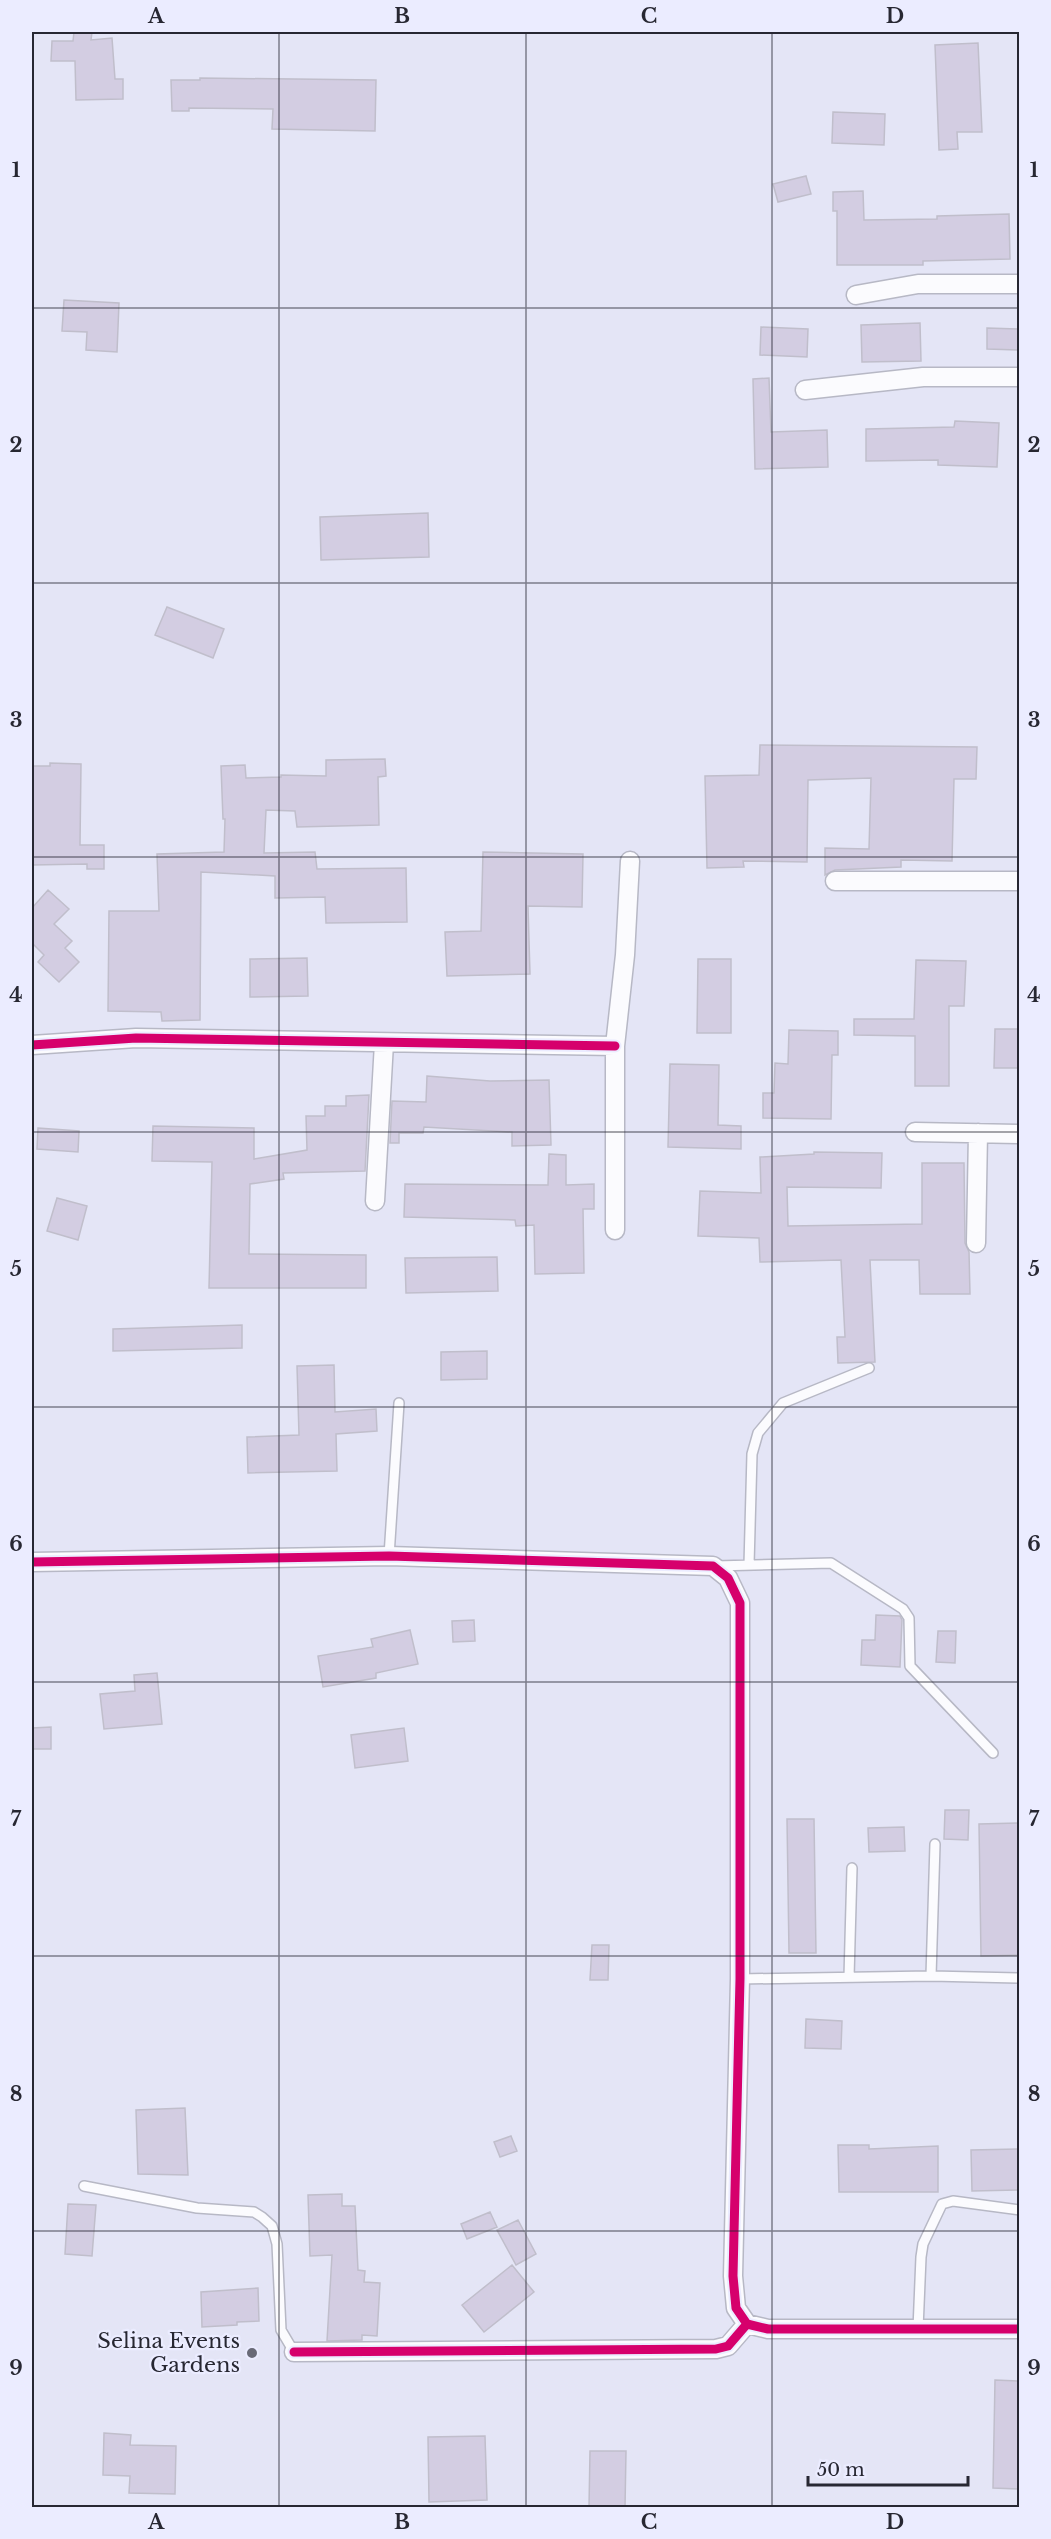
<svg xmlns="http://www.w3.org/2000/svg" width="1051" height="2539" font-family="'Libre Baskerville',serif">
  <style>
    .building { fill: #d3cde2; stroke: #c0becb; stroke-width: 1.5 }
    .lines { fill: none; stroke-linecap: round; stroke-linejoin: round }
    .service-casing { stroke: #b7b8c5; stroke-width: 12 }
    .minor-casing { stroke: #b7b8c5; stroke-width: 21 }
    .service { stroke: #fbfbfe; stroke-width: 9 }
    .minor { stroke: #fbfbfe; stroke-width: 18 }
    .cycleway-casing { stroke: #ebecff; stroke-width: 13 }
    .cycleway { stroke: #d6006c; stroke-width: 9 }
    .grid { fill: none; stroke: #272732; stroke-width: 1.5; stroke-opacity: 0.55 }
    .poi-dot { fill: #696a77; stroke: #ebecff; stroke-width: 2 }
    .labels { text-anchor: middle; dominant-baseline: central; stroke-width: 4.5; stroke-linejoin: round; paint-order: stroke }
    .poi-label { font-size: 21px; fill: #272732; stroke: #ebecff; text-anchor: end }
    .neatline { fill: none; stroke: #272732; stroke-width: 2 }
    .grid-label { font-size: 20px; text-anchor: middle; font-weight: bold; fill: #272732 }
  </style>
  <rect width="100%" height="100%" fill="#e4e5f6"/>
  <path class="building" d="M74 32H92L91 40 112 38 115 79H123V99L76 100 75 61H51L52 41H73Z
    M978 43 982 132H957L958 149 939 150 935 45Z
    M200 78 376 80 375 131 272 129 273 109 189 108V111H172L171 80H200Z
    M833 112 885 114 884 145 832 143Z
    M806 176 811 194 778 202 773 184Z
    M863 191 864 220 937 219V216L1009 214 1010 259 923 261V265H837V211H833V192Z
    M64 300 119 303 117 352 86 350 87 332 62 331Z
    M920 323 921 361 862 362 861 325Z
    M761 327 808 329 807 357 760 355Z
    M987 328 1020 329V350L987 349Z
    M769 378 771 432 827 430 828 467 755 469 753 379Z
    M955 421 999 423 997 467 938 465V460L866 461V429L954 427Z
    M428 513 429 557 321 560 320 517Z
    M167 607 224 629 213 658 155 635Z
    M760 745 977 747 976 779H954L952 861 901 860V867L835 870 825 875V848L869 849 871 778 808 780 807 862 743 861 744 867 707 868 705 776 759 775Z
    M385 759 386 776 378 777 379 825 297 827 295 811 266 810 264 853 315 852 317 869 406 868 407 922 326 923 325 897 275 898V876L201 872 200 1020 162 1021 161 1012 108 1011 109 911H159L157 854 224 852 225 819H223L221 766 245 765 246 778 281 777V775L326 776V760Z
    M50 763 81 764 80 845H104V869H87V864L32 865V766H50Z
    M483 852 583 854 582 907 528 906 530 974 447 976 445 932 481 931Z
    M48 890 69 909 54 924 72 941 65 948 79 962 59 982 38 962 44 955 32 943V908Z
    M307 958 308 996 250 997V959Z
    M698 959H731V1033H697Z
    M916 960 966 961 964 1006H949V1086H915V1036L854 1035V1019H914Z
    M995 1029H1020V1068H994Z
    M789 1030 838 1031V1055H832L831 1119 763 1118V1093H774L775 1063 788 1064Z
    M670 1064 719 1065 718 1125 741 1126V1149L668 1147Z
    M427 1076 490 1081 549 1080 551 1145 512 1146V1132L424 1127 423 1133H399V1143H390L392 1101 426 1102Z
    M369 1095 365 1171 283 1173 284 1179 250 1184 249 1254 366 1255V1288H209L212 1162 152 1161 153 1126 254 1128V1159L307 1150 306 1116H325V1106H346V1096Z
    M38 1128 79 1131 78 1152 37 1149Z
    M814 1152 882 1153 881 1188 787 1187 788 1226 922 1224V1163H964L965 1243 969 1252 970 1294H920L919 1260H870L875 1362 838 1363 837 1337H845L841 1260 760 1262 759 1238 698 1236 700 1191 761 1193 760 1157 814 1154Z
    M549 1154 566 1155V1185L594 1184V1209H583L584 1273 535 1274 534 1225 516 1226 515 1220 404 1217 405 1184 548 1185Z
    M57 1198 87 1206 78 1240 47 1231Z
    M497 1257 498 1291 406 1293 405 1258Z
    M242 1325V1348L113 1351V1329Z
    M487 1351V1379L441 1380V1352Z
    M334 1365 335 1412 376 1409 377 1431 336 1434 337 1471 248 1473 247 1437 299 1435 297 1366Z
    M876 1615 900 1616 902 1620 900 1667 861 1665 862 1640H875Z
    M474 1620 475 1641 453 1642 452 1621Z
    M410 1630 418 1664 376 1673V1678L323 1687 318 1656 373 1647 371 1639Z
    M938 1631H956L955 1663 936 1662Z
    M157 1673 162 1724 104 1729 100 1694 135 1691 134 1675Z
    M51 1727V1749H32V1728Z
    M404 1728 408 1761 355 1768 351 1735Z
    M945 1810H969L968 1840 944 1839Z
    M787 1819H814L816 1953H789Z
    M1019 1823 1020 1955 981 1956 979 1824Z
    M904 1827 905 1851 869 1852 868 1828Z
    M592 1945H609L608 1980H590Z
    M806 2019 842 2021 841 2049 805 2048Z
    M185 2108 188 2175 138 2174 136 2110Z
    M511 2136 517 2151 500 2157 494 2142Z
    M838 2145H869V2149L938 2146V2192H839Z
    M1020 2149V2190L972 2191 971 2150Z
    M342 2194V2206H355L358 2270 365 2271 364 2282 380 2283 377 2336 362 2335V2340L327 2341 332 2255 310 2256 308 2195Z
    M68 2204 96 2205 92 2256 65 2254Z
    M490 2212 497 2227 467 2239 461 2224Z
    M518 2220 536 2254 516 2265 497 2230Z
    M512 2265 534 2292 484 2332 462 2305Z
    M258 2288 259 2321 237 2322V2325L202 2327 201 2292Z
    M995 2380 1020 2381V2489L993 2488Z
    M104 2433 131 2435 130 2445 176 2446 175 2494 129 2493 130 2476 103 2475Z
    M485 2436 487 2500 429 2502 428 2437Z
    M590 2451H626L625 2508 589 2507Z"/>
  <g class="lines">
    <defs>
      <path id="service" d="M389 1556 399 1403
        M749 1565 752 1454 758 1433 783 1403 869 1368
        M715 1566 831 1563 903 1609 909 1618 910 1666 993 1753
        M931 1976 1020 1978
        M849 1977 852 1868
        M740 1979 931 1976 935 1844
        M84 2186 197 2208 254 2212 262 2217 272 2226 277 2244 281 2330 294 2352
        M918 2329 921 2257 923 2244 942 2204 953 2201 1020 2210"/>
      <path id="minor" d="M856 295 918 284H1020
        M805 390 923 377H1020
        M835 881H1020
        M32 1045 136 1038 615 1046
        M915 1132 1020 1134
        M375 1201 384 1043
        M615 1230V1046L625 955 630 861
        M976 1243 978 1133
        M32 1562 389 1556 713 1566 728 1578 740 1603V1979L733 2276 736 2308 747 2324 768 2329H1020
        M294 2352 716 2349 728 2346 747 2324"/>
    </defs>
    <use href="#service" class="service-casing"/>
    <use href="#minor" class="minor-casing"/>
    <use href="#service" class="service"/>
    <use href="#minor" class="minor"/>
    <defs>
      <path id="cycleway" d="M32 1045 136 1038 615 1046
        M32 1562 389 1556 713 1566 728 1578 740 1603V1979L733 2276 736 2308 747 2324 768 2329H1020
        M294 2352 716 2349 728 2346 747 2324"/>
    </defs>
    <use href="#cycleway" class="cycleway-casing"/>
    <use href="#cycleway" class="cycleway"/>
  </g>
  <path class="grid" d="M279 32V2508M526 32V2508M772 32V2508M32 308H1020M32 583H1020M32 857H1020M32 1132H1020M32 1407H1020M32 1682H1020M32 1956H1020M32 2231H1020"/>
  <circle class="poi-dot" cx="252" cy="2353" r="6"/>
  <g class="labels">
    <g class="poi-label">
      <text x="240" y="2341">Selina Events<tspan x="240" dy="24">Gardens</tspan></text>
    </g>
  </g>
  <rect width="1051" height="2539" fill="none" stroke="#ebecff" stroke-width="66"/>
  <path d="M808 2476v9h160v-9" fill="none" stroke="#272732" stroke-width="3"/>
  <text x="817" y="2476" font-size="18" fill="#272732" stroke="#ebecff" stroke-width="4.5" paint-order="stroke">50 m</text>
  <rect x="33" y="33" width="985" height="2473" class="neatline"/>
  <g class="grid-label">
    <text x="156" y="23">A</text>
    <text x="402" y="23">B</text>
    <text x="649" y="23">C</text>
    <text x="895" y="23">D</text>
    <text x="16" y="177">1</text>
    <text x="1034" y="177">1</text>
    <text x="16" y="452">2</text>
    <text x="1034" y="452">2</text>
    <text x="16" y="727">3</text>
    <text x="1034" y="727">3</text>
    <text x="16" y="1002">4</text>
    <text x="1034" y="1002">4</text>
    <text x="16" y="1276">5</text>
    <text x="1034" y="1276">5</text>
    <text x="16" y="1551">6</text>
    <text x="1034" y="1551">6</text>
    <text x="16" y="1826">7</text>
    <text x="1034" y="1826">7</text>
    <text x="16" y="2101">8</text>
    <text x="1034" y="2101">8</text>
    <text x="16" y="2375">9</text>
    <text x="1034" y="2375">9</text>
    <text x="156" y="2529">A</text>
    <text x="402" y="2529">B</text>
    <text x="649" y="2529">C</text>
    <text x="895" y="2529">D</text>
  </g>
</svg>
